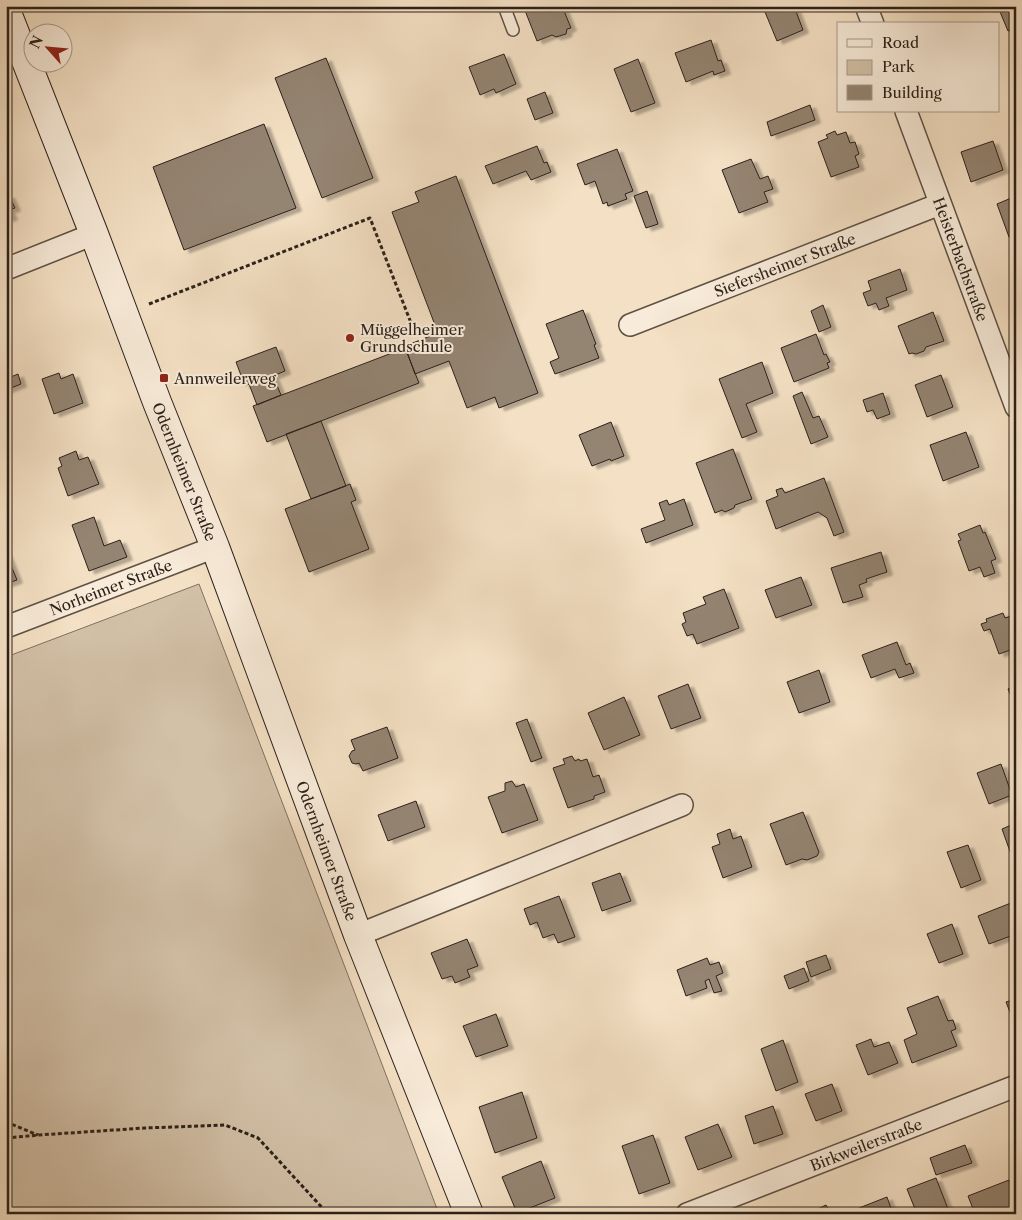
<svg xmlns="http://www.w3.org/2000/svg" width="1022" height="1220" font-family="'Libre Caslon Text',serif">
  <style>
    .green { fill: #d2c0a7; stroke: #7f7060 }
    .building { fill: #948472; stroke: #2c211a; filter: url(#shadow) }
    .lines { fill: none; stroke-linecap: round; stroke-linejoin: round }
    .lane-casing { stroke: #5e5144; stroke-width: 14 }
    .street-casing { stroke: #5e5144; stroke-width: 24 }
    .secondary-casing { stroke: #2c211a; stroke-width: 30 }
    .path { stroke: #2c211a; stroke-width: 3; stroke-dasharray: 4 2.5; stroke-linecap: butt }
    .lane { stroke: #f8ebd9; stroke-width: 11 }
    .street { stroke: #f8ebd9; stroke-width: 21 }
    .secondary { stroke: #f8ebd9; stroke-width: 28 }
    .poi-dot { fill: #8f2418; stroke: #f8ebd9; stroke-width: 2 }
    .labels { text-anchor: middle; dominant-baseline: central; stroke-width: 4; stroke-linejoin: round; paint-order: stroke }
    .street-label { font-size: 15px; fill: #2c211a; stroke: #f8ebd9 }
    .poi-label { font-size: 15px; fill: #2c211a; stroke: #f8ebd9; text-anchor: start }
  </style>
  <defs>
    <filter id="shadow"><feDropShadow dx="5.5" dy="3" stdDeviation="1" flood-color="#0004"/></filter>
  </defs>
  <rect width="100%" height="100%" fill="#f4e0c4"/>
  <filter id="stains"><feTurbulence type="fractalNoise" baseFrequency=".004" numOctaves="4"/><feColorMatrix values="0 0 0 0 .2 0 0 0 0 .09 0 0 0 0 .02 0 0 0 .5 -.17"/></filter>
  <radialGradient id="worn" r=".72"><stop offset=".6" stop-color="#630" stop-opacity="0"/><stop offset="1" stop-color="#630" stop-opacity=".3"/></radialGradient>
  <path class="green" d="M199 584 439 1214H6V657Z"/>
  <path class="building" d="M528 6H562L571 28 567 29 566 34 556 37 552 35 537 41 524 8Z
    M779 6H794L803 30 777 41 765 12Z
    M1001 6H1016V28L1008 31 998 7Z
    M711 40 718 61 721 60 725 71 714 75 713 71 686 82 675 53Z
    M504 54 516 84 496 93 494 89 480 95 469 67Z
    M326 58 373 178 322 198 275 78Z
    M638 59 655 103 631 112 614 69Z
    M545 92 553 113 535 120 527 99Z
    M810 105 815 120 771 136 767 122Z
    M264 124 296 208 184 250 153 167Z
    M835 131 837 135 846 132 850 143 855 142 859 154 855 156 859 167 831 177 818 142 828 138 826 135Z
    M993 141 1003 170 971 182 961 152Z
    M537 146 544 163 547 162 551 172 531 180 526 171 493 184 485 166Z
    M617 149 633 191 625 194 627 199 608 206 607 202 603 204 595 181 585 185 577 164Z
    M751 159 760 179 768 176 773 189 764 192 768 202 739 213 722 170Z
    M456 176 538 393 499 408 495 397 467 408 449 361 415 374 405 346 438 333 392 212 419 202 415 192Z
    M647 191 658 224 646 228 634 196Z
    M9 195 15 208 9 210 12 217 6 219V196Z
    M1016 196V235L1009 237 997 204Z
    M900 269 907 290 886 298 889 306 879 310 876 303 868 306 863 293 871 290 868 281Z
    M823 305 831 327 819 332 811 311Z
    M583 310 596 344 594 345 599 358 555 374 550 362 559 358 546 324Z
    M933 312 944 341 926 347 924 351 916 354 912 353 909 354 898 326Z
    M816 334 824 355 826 354 830 362 827 363 829 368 794 382 781 348Z
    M276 347 285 371 273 376 281 395 257 405 249 384 245 386 236 362Z
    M405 348 419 383 267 442 253 406Z
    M762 362 773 393 746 404 757 432 742 438 719 379Z
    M59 373 61 379 73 374 83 403 54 414 42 379Z
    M18 374 21 384 6 390V379Z
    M941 375 953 407 927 417 915 385Z
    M802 392 813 418 819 416 828 437 811 444 793 396Z
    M883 393 890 414 877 419 873 410 867 412 863 400Z
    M321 421 346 486 311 499 286 434Z
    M611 422 624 456 611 461 610 459 592 466 579 435Z
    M966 432 979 467 943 481 930 445Z
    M733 449 752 499 735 505 734 508 725 512 722 510 715 513 696 463Z
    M76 451 79 460 88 457 99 484 68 496 58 468 62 466 59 458Z
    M824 478 844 532 834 536 827 518 818 512 776 529 766 501 778 496 776 490 782 488 785 493Z
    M350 484 356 500 351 502 369 549 309 572 285 509Z
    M684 499 693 525 646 543 641 529 665 520 659 503 667 500 669 505Z
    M94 517 104 546 120 540 127 557 89 571 72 525Z
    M980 525 983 533 985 532 996 559 991 561 995 573 984 577 980 567 969 571 958 541 961 540 958 534Z
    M881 552 887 572 866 579 867 582 859 585 863 597 843 603 831 568Z
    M6 553 17 580 6 584Z
    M801 577 812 605 776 618 765 590Z
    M724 589 739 628 697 644 693 634 687 636 682 624 686 622 683 613 706 604 703 597Z
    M1003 613 1005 618 1015 615 1016 648 999 654 990 629 984 631 981 624 987 622 986 619Z
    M897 642 906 665 910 663 914 673 899 678 895 669 871 678 862 655Z
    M819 670 830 702 799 713 787 682Z
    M688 684 701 718 671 729 658 696Z
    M1016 686V708L1008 689Z
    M624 697 640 735 604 750 588 713Z
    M527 719 542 758 531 762 516 723Z
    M387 727 398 758 363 771 359 763 356 764 352 763 349 756 352 751 355 750 351 740Z
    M572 756 575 761 579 759 580 761 587 759 593 777 599 775 605 792 594 796V799L568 808 553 768 565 764 563 759Z
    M1001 764 1012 795 989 804 977 773Z
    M512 781 516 787 524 784 538 820 502 833 488 797 505 791V783Z
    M416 801 425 827 388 841 378 815Z
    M803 812 819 852 817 856 807 860 802 859 786 865 770 824Z
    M1016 823V856L1012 857 1002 829Z
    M730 829 733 839 741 836 752 867 723 878 712 847 720 844 717 834Z
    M968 845 981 880 961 888 947 852Z
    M620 873 631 901 602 911 592 883Z
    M559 896 575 937 558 943 554 934 543 938 537 922 530 925 524 909Z
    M1016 901V934L989 944 978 916Z
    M952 924 963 954 939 963 927 934Z
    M467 939 478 966 467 970 470 977 455 983 452 976 442 979 431 953Z
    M826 955 831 969 811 977 806 962Z
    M707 958 710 965 719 962 723 973 716 976 722 991 714 993 709 979 705 981 707 988 686 996 677 970Z
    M804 968 809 981 789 989 784 976Z
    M938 996 948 1021 953 1020 956 1029 951 1031 957 1046 912 1063 904 1040 917 1034 907 1008Z
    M1016 999V1027L1006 1002Z
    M496 1014 508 1046 476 1057 463 1026Z
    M871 1039 874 1047 889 1042 898 1063 868 1075 856 1045Z
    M783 1040 798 1082 776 1091 761 1049Z
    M832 1084 842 1111 816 1121 805 1094Z
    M522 1092 537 1138 495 1153 479 1107Z
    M773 1106 783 1134 754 1144 745 1116Z
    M718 1124 732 1157 698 1170 685 1137Z
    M653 1135 670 1183 639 1194 622 1146Z
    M965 1145 972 1163 936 1175 930 1158Z
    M541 1161 555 1198 517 1213 502 1177Z
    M936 1178 950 1214H917L907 1189Z
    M1009 1180 1016 1198V1214H975L968 1196Z
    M887 1197 893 1214H862L859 1208Z
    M826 1205 831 1214H807Z"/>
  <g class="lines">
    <defs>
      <path id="lane" d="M504 6 513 30"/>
      <g id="street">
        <path d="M866 6 873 24"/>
        <path id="s1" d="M906 111 1016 407"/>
        <path d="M6 269 94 234"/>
        <path id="s2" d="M630 325 940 204"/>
        <path id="s3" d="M6 627 215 547"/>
        <path d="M358 935 682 805"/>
        <path id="s4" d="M687 1214 1016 1086"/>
      </g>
      <g id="secondary">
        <path id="s5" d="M6 10 94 234 157 402 215 547 358 935 469 1214"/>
      </g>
    </defs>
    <use href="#lane" class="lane-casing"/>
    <use href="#street" class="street-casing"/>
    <use href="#secondary" class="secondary-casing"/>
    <path class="path" d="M149 304 370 218 413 328
      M6 1122 38 1135
      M6 1138 39 1135 145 1128 225 1125 258 1138 328 1214"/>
    <use href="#lane" class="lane"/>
    <use href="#street" class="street"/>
    <use href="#secondary" class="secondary"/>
  </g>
  <g class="poi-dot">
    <circle cx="350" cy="338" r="5"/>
    <rect x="159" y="373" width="10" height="10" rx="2.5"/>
  </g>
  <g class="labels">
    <g class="street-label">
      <text stroke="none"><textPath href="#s1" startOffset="158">Heisterbachstraße</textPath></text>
      <text stroke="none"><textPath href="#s2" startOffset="166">Siefersheimer Straße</textPath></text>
      <text stroke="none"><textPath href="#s5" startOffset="495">Odernheimer Straße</textPath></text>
      <text stroke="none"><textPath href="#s3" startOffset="112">Norheimer Straße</textPath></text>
      <text stroke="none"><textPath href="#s5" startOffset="900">Odernheimer Straße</textPath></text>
      <text stroke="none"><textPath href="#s4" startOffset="192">Birkweilerstraße</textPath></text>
    </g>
    <g class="poi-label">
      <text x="360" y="329">Müggelheimer<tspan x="360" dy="17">Grundschule</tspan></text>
      <text x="174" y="378">Annweilerweg</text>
    </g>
  </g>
  <rect width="1022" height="1220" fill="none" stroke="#f4e0c4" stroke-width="25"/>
  <rect x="8" y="8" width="1007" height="1205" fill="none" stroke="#2c211a" stroke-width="2.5"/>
  <rect x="12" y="12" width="997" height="1195" fill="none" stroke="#2c211a"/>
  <rect x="837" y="22" width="162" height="90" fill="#f8ebd9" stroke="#a69a8d"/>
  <rect x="847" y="39" width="25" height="8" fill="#f8ebd9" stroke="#a69a8d"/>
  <text x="882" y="48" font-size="15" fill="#2c211a">Road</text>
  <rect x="847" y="60" width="25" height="15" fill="#d2c0a7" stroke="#a69a8d"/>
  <text x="882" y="72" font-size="15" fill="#2c211a">Park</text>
  <rect x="847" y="85" width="25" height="15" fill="#948472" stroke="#a69a8d"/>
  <text x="882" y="98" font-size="15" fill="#2c211a">Building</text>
  <g transform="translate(48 48) rotate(297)"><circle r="24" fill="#f8ebd9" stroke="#a69a8d"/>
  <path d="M0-4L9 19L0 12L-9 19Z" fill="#8f2418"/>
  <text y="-8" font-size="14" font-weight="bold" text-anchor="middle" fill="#2c211a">N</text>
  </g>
  <rect width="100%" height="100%" filter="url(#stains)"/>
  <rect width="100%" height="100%" fill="url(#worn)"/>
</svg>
